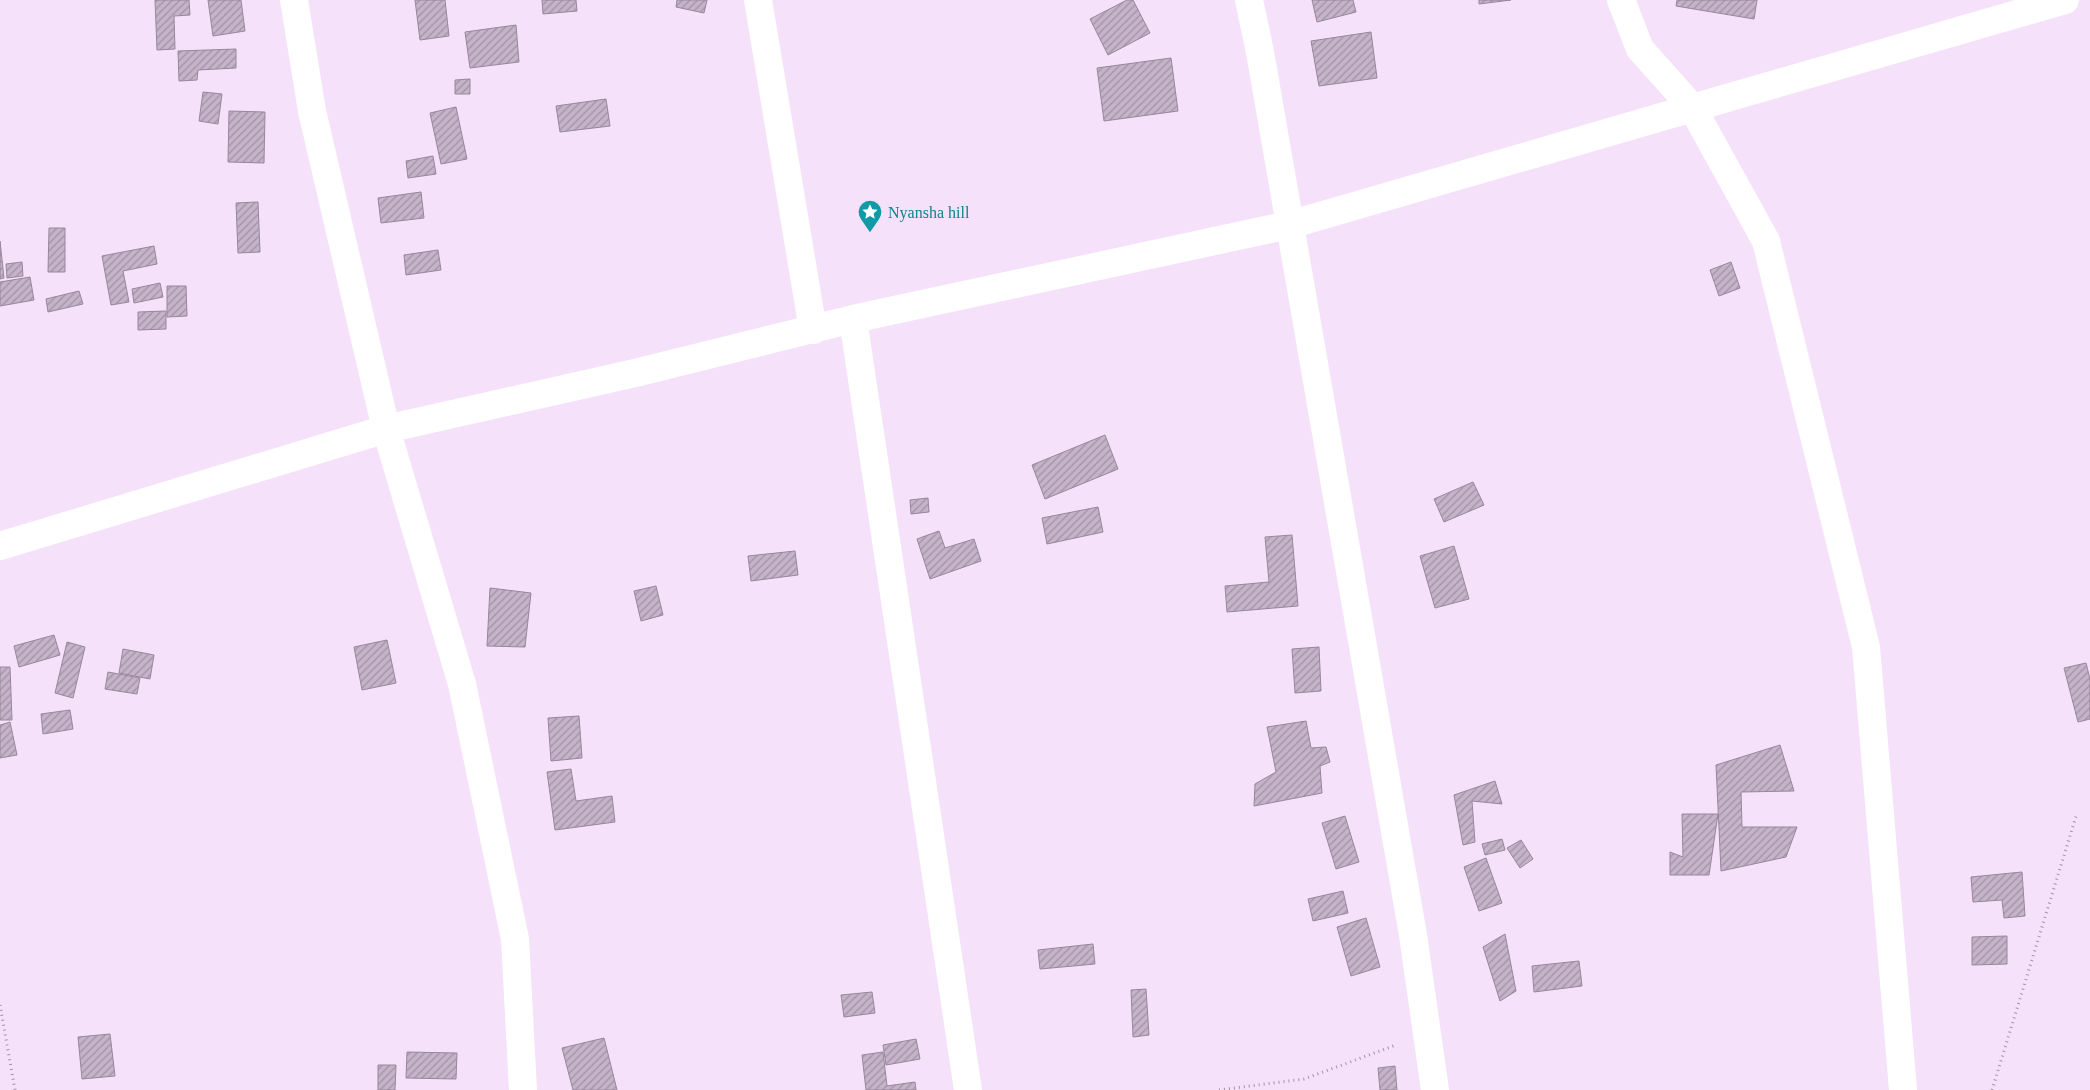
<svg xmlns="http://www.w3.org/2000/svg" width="2090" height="1090" font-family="'Times New Roman',serif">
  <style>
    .building { fill: url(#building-hatch); stroke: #98879c }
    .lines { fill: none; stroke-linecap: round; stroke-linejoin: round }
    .path { stroke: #a394a6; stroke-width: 3; stroke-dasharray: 1 4; stroke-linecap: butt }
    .minor { stroke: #fff; stroke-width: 28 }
    .highway { stroke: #fff; stroke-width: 28 }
    .labels { text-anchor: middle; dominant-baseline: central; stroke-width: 4.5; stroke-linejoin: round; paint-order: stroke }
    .culture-label { font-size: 16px; fill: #0d838f; stroke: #f5e1f9; text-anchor: start }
  </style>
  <defs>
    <pattern id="building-hatch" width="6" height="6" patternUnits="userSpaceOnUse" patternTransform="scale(1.25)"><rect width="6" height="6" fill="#c5b3c9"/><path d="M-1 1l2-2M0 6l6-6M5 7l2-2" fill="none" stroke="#a192a4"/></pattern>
  </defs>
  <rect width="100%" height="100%" fill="#f5e1f9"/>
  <path class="building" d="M155 0H189L190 15 174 16 175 49 157 50Z
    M208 0H241L245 31 213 36Z
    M415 0H445L449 36 420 40Z
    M542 0H576L577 11 543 14Z
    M677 0H707L704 13 676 7Z
    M1127 0H1133L1150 33 1108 55 1090 19Z
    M1312 0H1353L1356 12 1317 22Z
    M1479 0H1511L1479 4Z
    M1677 0H1757L1754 19 1676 6Z
    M516 25 519 62 470 68 465 32Z
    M1371 32 1377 78 1319 86 1311 41Z
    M236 49V68L198 70 197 80 179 81 178 51Z
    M1171 58 1178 111 1104 121 1097 68Z
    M470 79V94H455V80Z
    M203 92 222 94 218 124 199 121Z
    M606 99 610 126 560 132 556 106Z
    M456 107 467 159 441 164 430 113Z
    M229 111 265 112 264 163 228 162Z
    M433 156 436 174 408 178 406 161Z
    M421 192 424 218 381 223 378 198Z
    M258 202 260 252 238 253 236 203Z
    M49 228H65V272H48Z
    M0 241 4 278 0 279Z
    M154 246 157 264 123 271 129 302 111 305 102 256Z
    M438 250 441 270 406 275 404 255Z
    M22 262 23 276 7 278 6 264Z
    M1731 262 1740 288 1719 296 1710 270Z
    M30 277 34 300 0 306V282Z
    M160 283 163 297 134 303 132 289Z
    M167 286H186L187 316 167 317Z
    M79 291 83 304 48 312 46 299Z
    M166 311V329L138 330V312Z
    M1105 435 1118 469 1045 499 1032 465Z
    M1473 482 1484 505 1444 522 1434 499Z
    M928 498 929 512 911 514 910 500Z
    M1098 507 1103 532 1047 544 1042 518Z
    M939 531 945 548 974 539 981 561 930 579 917 539Z
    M1292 535 1298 606 1227 612 1225 586 1269 582 1265 537Z
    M1454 546 1469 599 1435 608 1420 556Z
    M795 551 798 575 751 581 748 556Z
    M656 586 663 615 641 621 634 591Z
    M490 588 531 593 525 647 487 646Z
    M54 635 60 655 19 667 14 646Z
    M387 640 396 683 362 690 354 647Z
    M67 642 85 647 73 698 55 693Z
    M1319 647 1321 691 1295 693 1292 649Z
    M123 649 154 655 150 679 119 673Z
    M2086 663 2090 679V719L2078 722 2064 668Z
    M0 667H10L12 720H0Z
    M108 672 140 678 137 694 105 689Z
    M70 710 73 729 43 734 41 714Z
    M579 716 582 758 551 761 548 718Z
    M1306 721 1311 748 1326 747 1330 762 1320 766 1322 793 1254 806 1255 784 1276 772 1267 727Z
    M10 722 17 755 0 758V725Z
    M1780 745 1794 791 1741 792 1742 827H1797L1786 857 1721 871 1716 765Z
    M571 769 576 801 612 796 615 822 555 830 547 772Z
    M1495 781 1502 804 1472 801 1475 842 1463 845 1454 795Z
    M1682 814H1718L1709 875H1670V852L1683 857Z
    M1345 816 1359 862 1336 869 1322 823Z
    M1502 839 1505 850 1485 855 1482 844Z
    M1521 840 1533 859 1520 868 1507 848Z
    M1486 858 1502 903 1479 911 1464 867Z
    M2022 872 2025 916 2004 918 2002 900 1973 902 1971 877Z
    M1343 891 1348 913 1313 921 1308 899Z
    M1366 918 1380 967 1351 976 1337 927Z
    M1505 934 1516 991 1500 1001 1483 947Z
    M2007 936V964L1972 965V937Z
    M1093 944 1095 964 1040 969 1038 950Z
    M1579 961 1582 986 1534 992 1532 966Z
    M1146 989 1149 1035 1133 1037 1131 990Z
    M872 992 875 1013 844 1017 841 995Z
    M110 1034 115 1076 82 1079 78 1037Z
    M604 1038 617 1090H573L562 1048Z
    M916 1039 920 1059 886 1065 883 1045Z
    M407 1052 457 1053 456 1079 406 1078Z
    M883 1052 887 1086 915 1082 916 1090H866L862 1055Z
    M378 1065H396L395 1090H378Z
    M1395 1066 1397 1090H1380L1378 1068Z"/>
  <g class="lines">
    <path class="path" d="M0 1005 15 1090
      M1219 1090 1304 1079 1396 1045
      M1992 1090 2077 813"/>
    <path class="minor" d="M294 0 312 111 386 429 462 684 515 939 523 1090
      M758 0 813 330
      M1249 0 1260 52 1413 935 1435 1090
      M1621 0 1640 49 1692 107 1766 241 1866 647 1903 1090
      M853 319 968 1090"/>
    <path class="highway" d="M0 546 386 429 635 373 853 319 1289 225 2065 0"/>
  </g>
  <defs>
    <symbol id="sight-pin" viewBox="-11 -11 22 30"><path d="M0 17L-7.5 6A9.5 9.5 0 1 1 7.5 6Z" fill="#0f9aa8" stroke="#f5e1f9"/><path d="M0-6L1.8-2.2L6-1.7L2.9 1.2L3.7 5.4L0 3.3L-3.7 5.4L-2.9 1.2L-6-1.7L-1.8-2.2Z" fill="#fff"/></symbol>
  </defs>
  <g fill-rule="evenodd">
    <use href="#sight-pin" x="856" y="198" width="28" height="38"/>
  </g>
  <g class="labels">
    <g class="culture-label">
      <text x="888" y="212">Nyansha hill</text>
    </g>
  </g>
</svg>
